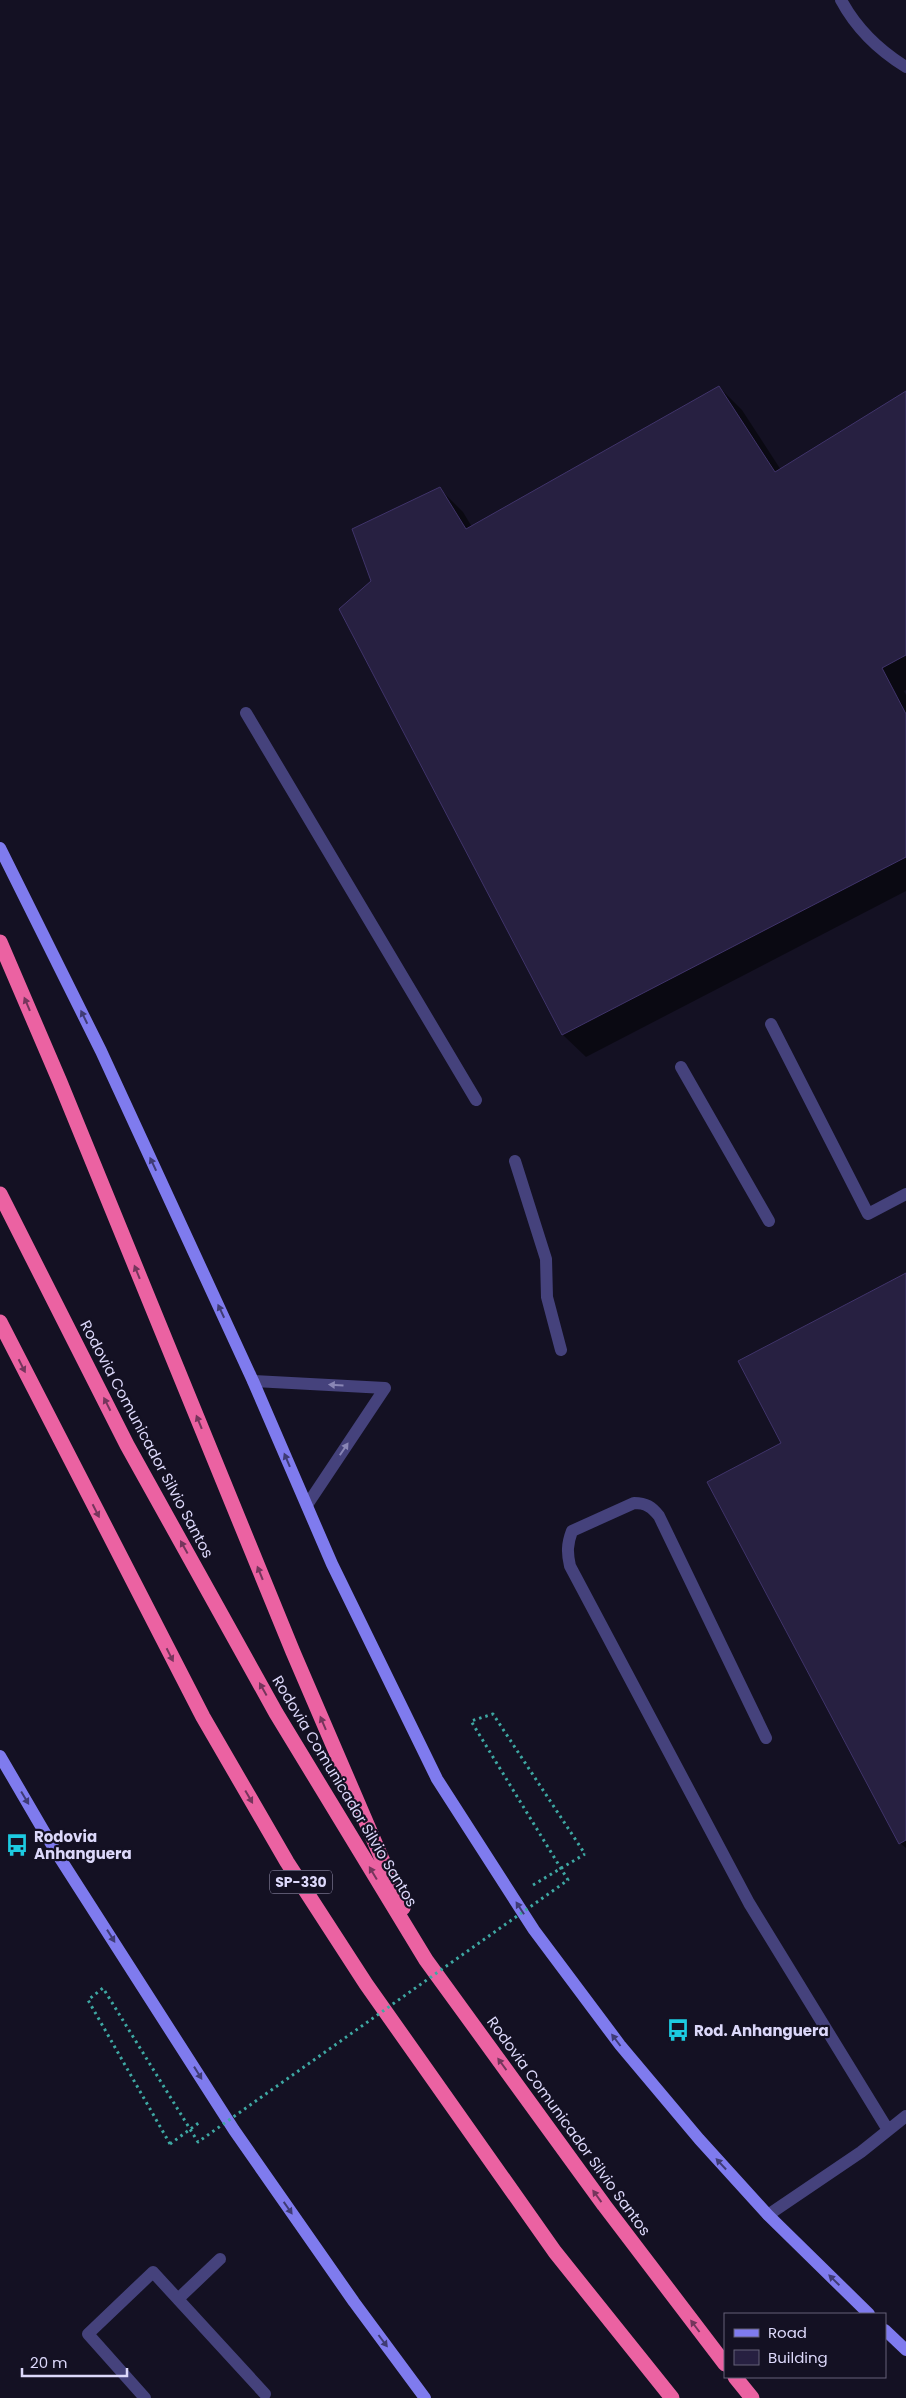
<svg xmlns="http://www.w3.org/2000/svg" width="906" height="2398" font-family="Poppins,sans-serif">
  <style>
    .shadow { fill: #0007 }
    .building { fill: #272041; stroke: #40346a }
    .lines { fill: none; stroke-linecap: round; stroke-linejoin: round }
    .path { stroke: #3ea8a3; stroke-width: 3; stroke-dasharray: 2.5 4; stroke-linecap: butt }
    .lane { stroke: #45427c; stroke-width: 12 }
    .secondary { stroke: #7f7bee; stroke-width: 12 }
    .highway { stroke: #eb62a2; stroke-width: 15 }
    .path-bridge { stroke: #3ea8a3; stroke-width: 3; stroke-dasharray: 2.5 4; stroke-linecap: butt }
    .oneway { fill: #75355c }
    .oneway2 { fill: #3f3b74 }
    .oneway3 { fill: #8986b5 }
    .labels { text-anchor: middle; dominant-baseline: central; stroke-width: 4.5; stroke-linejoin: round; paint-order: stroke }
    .shield { fill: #141123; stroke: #a09cba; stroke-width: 1 }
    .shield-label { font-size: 14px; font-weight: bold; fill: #dcd8fa }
    .street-label { font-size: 15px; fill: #dcd8fa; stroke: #141123 }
    .poi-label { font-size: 15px; font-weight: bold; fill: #dcd8fa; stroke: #141123; text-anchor: start }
  </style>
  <rect width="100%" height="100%" fill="#141123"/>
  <path class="shadow" d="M719 387 742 410 781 470 906 393V690L904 691 906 695V891L586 1057 563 1035 340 609 373 582 440 489 463 512 472 527Z
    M906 1274V1848L900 1843 783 1444Z"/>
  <path class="building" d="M719 386 775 472 906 391V655L882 668 906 714V857L562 1035 339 609 371 581 352 529 440 487 466 529Z
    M906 1273V1840L899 1844 707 1482 781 1443 738 1361Z"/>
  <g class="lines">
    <path class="path" d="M533 1885 585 1854
      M170 2144 200 2122"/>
    <path class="lane" d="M841 0C856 28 880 51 906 67
      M246 713 476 1100
      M771 1024 868 1214 906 1194
      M681 1067 769 1221
      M515 1161 546 1259 547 1297 561 1350
      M253 1381 385 1388
      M307 1505 385 1388
      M766 1738 659 1516C652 1507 646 1503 634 1503L572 1531C567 1544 567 1553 570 1566L749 1903 888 2130
      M768 2215 861 2152 906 2116
      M178 2299 220 2259
      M145 2398 88 2334 153 2272 265 2394"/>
    <path class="secondary" d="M0 848 101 1051 253 1381 332 1564 437 1779 534 1930 620 2045 699 2139 768 2215 869 2314
      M0 1756 56 1852 234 2130 354 2302 425 2398
      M885 2330 906 2350"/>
    <path class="highway" d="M0 942 60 1082 293 1652 403 1908
      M0 1194 127 1445 276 1713 426 1960 604 2205 725 2364
      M0 1322 203 1717 287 1862 366 1984 555 2252 672 2398
      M735 2377 752 2398"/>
    <path class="path-bridge" d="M170 2144 88 2000 103 1988 198 2142 568 1880 471 1721 493 1714 585 1854"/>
  </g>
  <defs><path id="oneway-solid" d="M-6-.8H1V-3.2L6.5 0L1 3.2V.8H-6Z" transform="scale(1.25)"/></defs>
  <g class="oneway">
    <use href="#oneway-solid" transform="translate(27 1004) rotate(-113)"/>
    <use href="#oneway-solid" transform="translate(137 1272) rotate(-112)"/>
    <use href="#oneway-solid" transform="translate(22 1366) rotate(63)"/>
    <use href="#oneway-solid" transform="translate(107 1404) rotate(-117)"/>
    <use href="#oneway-solid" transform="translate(199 1422) rotate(-112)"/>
    <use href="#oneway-solid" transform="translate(96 1511) rotate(63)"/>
    <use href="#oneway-solid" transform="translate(184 1547) rotate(-119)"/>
    <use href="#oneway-solid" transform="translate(260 1573) rotate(-112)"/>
    <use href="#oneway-solid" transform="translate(170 1655) rotate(63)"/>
    <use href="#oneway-solid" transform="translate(263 1689) rotate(-119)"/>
    <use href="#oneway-solid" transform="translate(323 1723) rotate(-113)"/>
    <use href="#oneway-solid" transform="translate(249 1797) rotate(60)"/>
    <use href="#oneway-solid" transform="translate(373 1873) rotate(-121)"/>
    <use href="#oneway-solid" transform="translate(502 2064) rotate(-126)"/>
    <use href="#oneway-solid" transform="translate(597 2196) rotate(-126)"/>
    <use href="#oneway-solid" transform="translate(695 2326) rotate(-127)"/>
  </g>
  <g class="oneway2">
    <use href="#oneway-solid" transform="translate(84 1017) rotate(-116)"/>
    <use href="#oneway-solid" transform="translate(153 1164) rotate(-115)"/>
    <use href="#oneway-solid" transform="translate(221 1311) rotate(-115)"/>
    <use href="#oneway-solid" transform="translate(287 1460) rotate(-113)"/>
    <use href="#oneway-solid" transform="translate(25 1798) rotate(59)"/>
    <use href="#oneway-solid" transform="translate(520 1908) rotate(-123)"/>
    <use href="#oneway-solid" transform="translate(111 1936) rotate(58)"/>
    <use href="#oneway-solid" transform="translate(616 2040) rotate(-127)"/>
    <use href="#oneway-solid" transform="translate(198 2073) rotate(58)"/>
    <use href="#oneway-solid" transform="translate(721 2164) rotate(-133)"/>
    <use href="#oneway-solid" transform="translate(288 2208) rotate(55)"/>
    <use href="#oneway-solid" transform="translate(834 2280) rotate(-136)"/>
    <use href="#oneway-solid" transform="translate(383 2341) rotate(53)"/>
  </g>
  <g class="oneway3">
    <use href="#oneway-solid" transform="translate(336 1385) rotate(-177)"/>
    <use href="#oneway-solid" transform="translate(344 1449) rotate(-56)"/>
  </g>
  <defs>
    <symbol id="bus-bare" viewBox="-9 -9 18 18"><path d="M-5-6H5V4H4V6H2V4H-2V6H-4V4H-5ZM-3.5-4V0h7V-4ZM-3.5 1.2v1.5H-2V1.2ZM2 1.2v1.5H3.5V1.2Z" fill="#1dcbe1" stroke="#141123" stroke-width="2.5" paint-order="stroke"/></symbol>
  </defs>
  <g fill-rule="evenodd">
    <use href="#bus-bare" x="1" y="1829" width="32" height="32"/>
    <use href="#bus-bare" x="662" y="2014" width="32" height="32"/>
  </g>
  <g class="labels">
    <rect class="shield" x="270" y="1870.5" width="62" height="23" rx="4"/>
    <g class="shield-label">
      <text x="301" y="1882">SP-330</text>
    </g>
    <g class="street-label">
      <text transform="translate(147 1439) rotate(62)">Rodovia Comunicador Silvio Santos</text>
      <text transform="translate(345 1791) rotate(59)">Rodovia Comunicador Silvio Santos</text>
      <text transform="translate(569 2126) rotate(54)">Rodovia Comunicador Silvio Santos</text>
    </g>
    <g class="poi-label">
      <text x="34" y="1836">Rodovia<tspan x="34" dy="17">Anhanguera</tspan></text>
      <text x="694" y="2030">Rod. Anhanguera</text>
    </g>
  </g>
  <rect x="724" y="2313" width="162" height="65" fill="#141123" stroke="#646179"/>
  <rect x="734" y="2329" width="25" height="8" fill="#7f7bee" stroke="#646179"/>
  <text x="768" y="2338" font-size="15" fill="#dcd8fa">Road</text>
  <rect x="734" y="2350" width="25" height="15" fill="#272041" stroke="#646179"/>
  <text x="768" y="2363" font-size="15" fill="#dcd8fa">Building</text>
  <path d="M22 2368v8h105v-8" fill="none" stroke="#dcd8fa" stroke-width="2.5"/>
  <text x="30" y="2368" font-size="15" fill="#dcd8fa" stroke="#141123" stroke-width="4" paint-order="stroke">20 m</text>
</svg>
